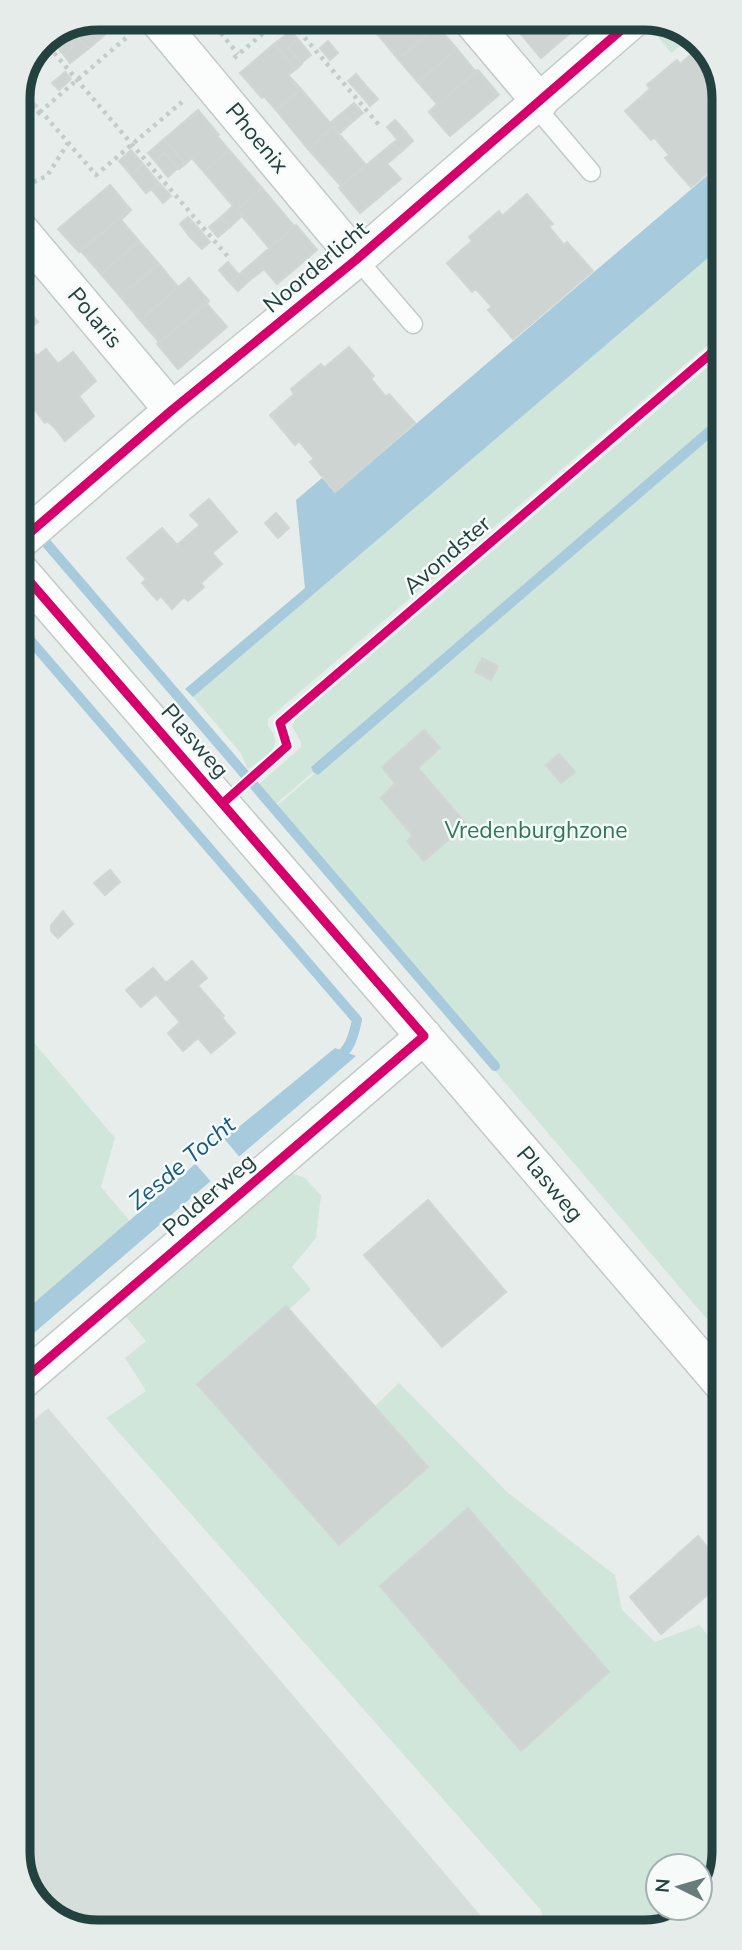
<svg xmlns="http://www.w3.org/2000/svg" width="742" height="1950" font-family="'Nunito Sans',sans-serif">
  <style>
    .built { fill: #d5dedb }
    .green { fill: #d0e6da }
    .water { fill: #a7cbdc }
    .pier { fill: #e7edeb }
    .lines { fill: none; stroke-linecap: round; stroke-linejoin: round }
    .stream { stroke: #a7cbdc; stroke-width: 10 }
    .building { fill: #ced4d2; stroke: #d0d6d4; stroke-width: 2 }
    .service-casing { stroke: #c4cac8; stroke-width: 21 }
    .minor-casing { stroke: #c4cac8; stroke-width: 38 }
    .path { stroke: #c2cccb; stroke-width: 4.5; stroke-dasharray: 3.5 5; stroke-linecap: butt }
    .service { stroke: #fbfcfc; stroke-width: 18 }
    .minor { stroke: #fbfcfc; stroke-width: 35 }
    .cycleway-casing { stroke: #f6fbf9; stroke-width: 13 }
    .cycleway { stroke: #d6006c; stroke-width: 9 }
    .labels { text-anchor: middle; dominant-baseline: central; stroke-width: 5; stroke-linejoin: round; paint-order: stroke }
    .street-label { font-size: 23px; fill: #23413f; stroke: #f6fbf9 }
    .park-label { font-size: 23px; fill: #2b7a58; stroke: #f6fbf9 }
    .water-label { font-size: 24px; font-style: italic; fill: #1a5c80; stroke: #f6fbf9 }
    .rim { fill: none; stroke: #23413f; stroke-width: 9 }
  </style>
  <rect width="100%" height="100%" fill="#e7edeb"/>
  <path class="built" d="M48 1408 493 1930 92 1932 45 1913 20 1873V1432Z"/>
  <path class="green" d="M666 25 693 36 671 53 656 34Z
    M722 246V333L268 719V726C286 748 266 755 248 769L240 752 193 697Z
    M722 355V414L311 767 313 772 275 805 258 785 301 747V742L292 727 295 720Z
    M722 423 724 1339 272 810Z
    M19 1025 115 1138 101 1187 130 1221 20 1315Z
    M291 1173 305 1178 321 1195 316 1238 292 1267 311 1289 258 1339 342 1438 399 1383 507 1492 615 1575 622 1610 655 1642 700 1625 724 1659V1852L708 1901 700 1906V1866H658V1908H697L665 1930H546L541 1910 106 1418 146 1391 125 1358 146 1341 122 1312Z"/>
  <path class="water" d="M722 163V246L193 697 185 689 305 588 296 500 322 478 336 492Z
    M722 414V428L318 775 313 772 311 767Z
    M335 1048 356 1056 20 1345V1315L224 1139Z"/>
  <path class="pier" d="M222 1136 242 1160 213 1184 193 1161Z"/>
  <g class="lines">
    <path class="stream" d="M18 510 495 1066
      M18 626 357 1020C353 1038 350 1049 335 1061"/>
  </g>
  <path class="building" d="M98 18H118L121 21 88 49 70 29Z
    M363 18H401L379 36Z
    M401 18H429L437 26 398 59 379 36Z
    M510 18H538L522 32Z
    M538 18H576L581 24 541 58 520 33Z
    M437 26 457 49 418 82 398 59Z
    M70 29 88 49 70 63 64 55 74 46 62 32Z
    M291 31 298 39 288 48 302 64 296 69 274 44Z
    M62 32 74 46 64 55 50 39Z
    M298 39 311 55 301 63 288 48Z
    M328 41 338 53 330 60 320 48Z
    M274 44 296 69 288 75 301 89 276 110 264 96 262 98 240 73Z
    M702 45 722 77V161L691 187 665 158 669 155 654 137 651 140 625 111 650 89 647 85 677 60 680 64Z
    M457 49 475 71 478 70 429 112 437 104 418 82Z
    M478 70 499 95 450 136 429 112Z
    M65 72 71 79 59 90 52 83Z
    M356 74 367 87 359 93 348 81Z
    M20 87 37 106 18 122V93Z
    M367 87 378 99 370 106 359 93Z
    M301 89 330 123 342 113 351 123 339 134 333 127 308 149 276 110Z
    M354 103 363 113 351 123 342 113Z
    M198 110 219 135 217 136 229 150 204 172 192 158 185 164 164 139Z
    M395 120 406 132 397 139 387 127Z
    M333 127 366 165 341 186 308 149Z
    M406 132 413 141 401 152 393 143Z
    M164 139 185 164 179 169 165 153 155 161 148 153Z
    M393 143 401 152 387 164 401 179 360 213 339 188Z
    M131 150 143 164 131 175 119 161Z
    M229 150 262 188 237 210 242 216 230 227 221 217 233 206 204 172Z
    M165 153 178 168 168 177 155 161Z
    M143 164 159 183 146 193 131 175Z
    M160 184 171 196 163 203 152 190Z
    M110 185 130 209 79 252 58 229Z
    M262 188 294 226 269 248 237 210Z
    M527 194 553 224 549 227 564 245 567 242 593 271 513 339 488 310 492 307 476 289 472 292 447 263 472 241 469 237 499 211 502 216Z
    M130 209 131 210 121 220 139 241 101 274 81 251 79 252Z
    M188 217 199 229 190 237 180 224Z
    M221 217 230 227 218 237 209 227Z
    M296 225 317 250 277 284 264 269 250 280 243 271Z
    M199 229 210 242 202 249 190 237Z
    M139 241 159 264 120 296 101 274Z
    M228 262 239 275 230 283 219 270Z
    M159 264 178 287 140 320 120 296Z
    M243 271 250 280 238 291 230 283Z
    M189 278 209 301 157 344 159 342 140 320Z
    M18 298 38 322 18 339Z
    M209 301 207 304 227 327 178 369 157 344Z
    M349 347 374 376 371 379 386 397 389 394 415 423 335 492 310 462 314 459 299 441 295 445 270 415 294 394 291 389 321 364 324 368Z
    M30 348 37 356 46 349 58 364 73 352 96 381 79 396 94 416 65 441 54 427 47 421 45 423 18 389V358Z
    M209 499 237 532 212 553 222 564 201 583 204 587 188 601 184 597 172 609 161 596 157 600 142 583 146 579 127 558 162 528 177 545 200 525 190 515Z
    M276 513 289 528 278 538 265 523Z
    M482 658 498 666 491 680 475 672Z
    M424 730 440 748 418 768 466 824 424 861 407 841 413 836 381 798 395 783 382 767Z
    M559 754 575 772 561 783 546 765Z
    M110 870 120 882 105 895 94 883Z
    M63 911 73 924 58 938 51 931V925Z
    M192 961 207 978 198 986 224 1016 222 1018 235 1033 211 1053 198 1038 183 1051 168 1033 180 1022 156 994 141 1007 126 990 153 968 166 983Z
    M723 1039V1069L709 1051Z
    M428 1200 506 1292 442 1347 364 1255Z
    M286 1306 428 1467 339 1545 197 1384Z
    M468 1508 609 1672 521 1751 380 1586Z
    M698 1536 724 1567V1581L661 1634 630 1597Z"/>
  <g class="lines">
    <defs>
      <path id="service" d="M535 106 591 172
        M357 259 413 324"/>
      <path id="minor" d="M156 18 357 259
        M469 18 540 102
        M18 227 172 410
        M18 543 172 410 357 259 635 18
        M18 568 459 1077 724 1387
        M20 1383 424 1036"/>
    </defs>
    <use href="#service" class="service-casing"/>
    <use href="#minor" class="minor-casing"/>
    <path class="path" d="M288 18 379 125
      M210 20 238 54
      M126 38 41 111 96 175 182 102
      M43 40 229 258
      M234 58 281 18
      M18 131 41 111
      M18 189 47 176 68 143"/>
    <use href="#service" class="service"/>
    <use href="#minor" class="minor"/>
    <defs>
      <path id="cycleway" d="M18 543 172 410 357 259 635 18
        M18 568 424 1036 20 1383
        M223 803 287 746 280 723 722 344"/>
    </defs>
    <use href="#cycleway" class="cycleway-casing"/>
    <use href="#cycleway" class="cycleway"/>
  </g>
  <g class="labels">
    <g class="street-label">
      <text transform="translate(257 138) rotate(50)">Phoenix</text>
      <text transform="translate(316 267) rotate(-40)">Noorderlicht</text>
      <text transform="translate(95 318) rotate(50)">Polaris</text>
      <text transform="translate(447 555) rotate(-41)">Avondster</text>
      <text transform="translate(195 741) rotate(49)">Plasweg</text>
      <text transform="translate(550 1184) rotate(50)">Plasweg</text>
      <text transform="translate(209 1195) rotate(-41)">Polderweg</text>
    </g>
    <g class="park-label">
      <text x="536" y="830">Vredenburghzone</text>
    </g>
    <g class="water-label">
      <text transform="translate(182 1163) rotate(-40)">Zesde Tocht</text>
    </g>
  </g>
  <path d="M0 0H742V1950H0ZM98 30H644A68 68 0 0 1 712 98V1852A68 68 0 0 1 644 1920H98A68 68 0 0 1 30 1852V98A68 68 0 0 1 98 30Z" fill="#e5ecea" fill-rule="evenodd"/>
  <path class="rim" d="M98 30H644A68 68 0 0 1 712 98V1852A68 68 0 0 1 644 1920H98A68 68 0 0 1 30 1852V98A68 68 0 0 1 98 30Z"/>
  <g transform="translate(679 1887) rotate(275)"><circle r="33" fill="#f6fbf9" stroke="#a2b1af" stroke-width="2"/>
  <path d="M0-5L12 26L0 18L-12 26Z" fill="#687d7b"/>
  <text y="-10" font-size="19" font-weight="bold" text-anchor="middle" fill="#23413f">N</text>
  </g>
</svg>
